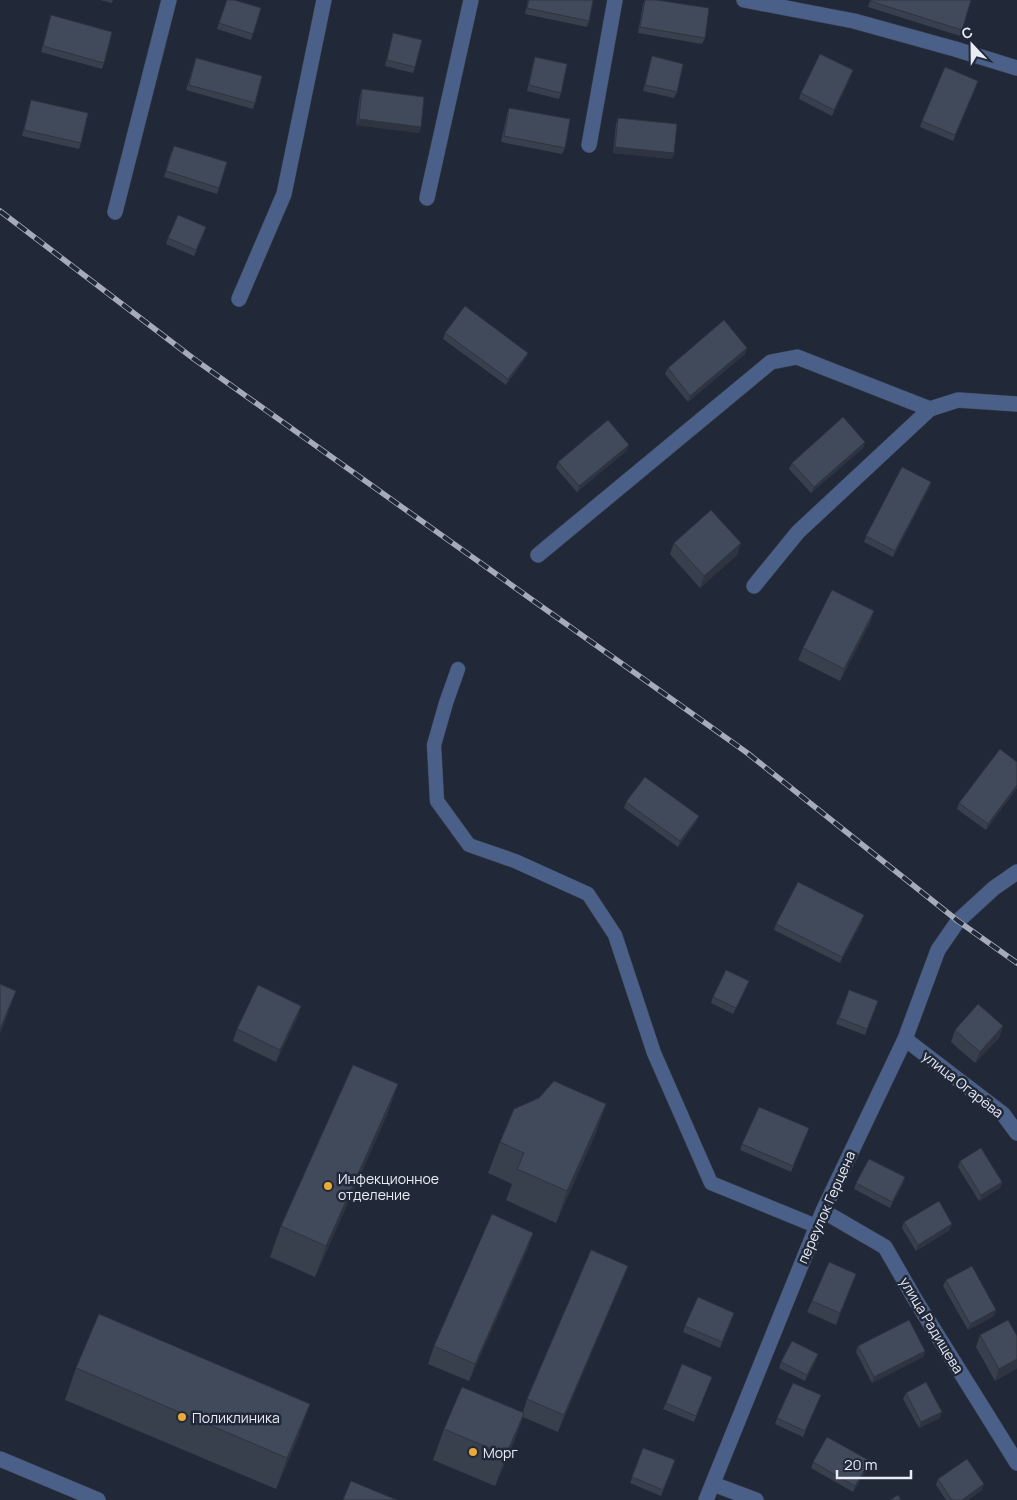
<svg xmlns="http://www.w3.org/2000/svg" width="1017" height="1500" font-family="Manrope,sans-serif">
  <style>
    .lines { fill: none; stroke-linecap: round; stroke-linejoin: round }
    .lane-casing { stroke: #3d4453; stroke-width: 15 }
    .street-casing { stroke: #3d4453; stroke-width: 16 }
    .lane { stroke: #4a6088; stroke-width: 14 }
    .street { stroke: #4a6088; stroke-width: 15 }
    .rail-casing { stroke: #a5abb8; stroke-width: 5.5 }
    .rail { stroke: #212938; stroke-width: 4; stroke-dasharray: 11; stroke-linecap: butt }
    .wall { fill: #38404e }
    .shaded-wall { fill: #2e3440 }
    .building { fill: #414a5b; stroke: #2e3440 }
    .poi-dot { fill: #eaaa38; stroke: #212938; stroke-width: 2 }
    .labels { text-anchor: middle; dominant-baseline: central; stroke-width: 5; stroke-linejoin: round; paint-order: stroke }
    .street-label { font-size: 14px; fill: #e7ecf7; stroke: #212938 }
    .poi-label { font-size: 14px; fill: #e7ecf7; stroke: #212938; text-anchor: start }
  </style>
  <rect width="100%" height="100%" fill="#212938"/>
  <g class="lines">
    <defs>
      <path id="lane" d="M458 669 446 703 434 745 437 801 469 845 515 861 588 894 615 935 654 1053 711 1183 816 1226"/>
      <path id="street" d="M744 0 854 21 955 49 1017 68
        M589 145 615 0
        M427 198 471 0
        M115 212 169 0
        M239 299 284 194 324 0
        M538 555 771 362 797 357 930 409
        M754 586 798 532 930 409 958 400 1017 404
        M905 1039 1003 1114 1017 1133
        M823 1211 885 1247 916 1301 1017 1463
        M0 1459 98 1500
        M713 1484 756 1500
        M706 1500 823 1211 905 1039 938 950 958 921 994 888 1017 872"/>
    </defs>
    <use href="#lane" class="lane-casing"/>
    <use href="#street" class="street-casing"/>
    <use href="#lane" class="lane"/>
    <use href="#street" class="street"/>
    <defs>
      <path id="rail" d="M0 211 194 359 746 752 958 921 1017 963"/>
    </defs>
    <use href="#rail" class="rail-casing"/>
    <use href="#rail" class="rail"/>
  </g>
  <path class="wall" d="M100 0H113L112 3Z
    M227 0 261 8 251 40 217 29Z
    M528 0H593L589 21 587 27 525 14Z
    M645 0 705 38 702 44 638 33 643 4Z
    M870 0 962 30 960 36 868 7Z
    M51 15 104 63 102 69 41 52Z
    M393 33 415 67 413 73 385 66Z
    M652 56 677 92 674 98 643 91Z
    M535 57 561 93 559 99 527 91 533 63Z
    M196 58 255 103 253 109 186 90Z
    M851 76 832 116 799 99 801 93Z
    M976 87 953 141 920 127 922 121Z
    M362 89 421 127 419 133 356 125 360 95Z
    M31 100 81 143 79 149 22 136Z
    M509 108 565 148 562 154 501 142 507 114Z
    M618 118 674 153 672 159 613 153 616 124Z
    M171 152 219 188 217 194 164 177Z
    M204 233 194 256 166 244 168 238Z
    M445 333 528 353 525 359 506 385 443 339Z
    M747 348 745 354 688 402 665 374 668 368Z
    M865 442 863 448 811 493 789 469 792 463Z
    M626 451 577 492 556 468 558 462Z
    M931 482 929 488 893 557 864 542 866 536Z
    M674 543 737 555 700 588 670 554Z
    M870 623 840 681 798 660 803 648Z
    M1017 762V788L986 830 957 809 959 803Z
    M626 802 696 822 678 847 624 808Z
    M862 921 840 963 774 930 776 924Z
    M749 981 733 1014 711 1003 713 997Z
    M849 990 878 1001 865 1035 836 1024Z
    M301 1006 297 1018 276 1062 233 1041 237 1029Z
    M1003 1026 999 1038 975 1063 951 1042 955 1030Z
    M398 1084 387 1115 315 1277 270 1257 281 1226Z
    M606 1104 595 1135 556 1223 506 1200 512 1184 488 1173 500 1142Z
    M809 1128 791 1172 740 1150 742 1144Z
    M960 1161 1002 1182 1000 1188 979 1201 958 1167Z
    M856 1183H903L890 1208 854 1189Z
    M904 1222 950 1230 916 1251 902 1228Z
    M533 1233 527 1250 469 1381 428 1364 434 1346Z
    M628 1266 621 1283 558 1432 523 1417 513 1444 495 1486 433 1460 444 1429 523 1412 527 1399Z
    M856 1274 836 1325 807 1312 812 1301Z
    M946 1280 996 1310 994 1316 968 1330 943 1286Z
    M732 1319 720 1348 683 1332 685 1326Z
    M980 1335 1017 1336V1368L995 1381 976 1347Z
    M858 1346 925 1351 923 1357 872 1383 856 1352Z
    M816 1360 805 1381 779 1368 781 1362Z
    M76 1368 299 1435 276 1489 65 1400Z
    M712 1377 694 1422 663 1409 666 1403Z
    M906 1393 940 1418 919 1428 903 1399Z
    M821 1395 803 1437 775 1424 777 1418Z
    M643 1448 675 1460 661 1496 630 1483Z
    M813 1462 868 1467 853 1492 811 1468Z
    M938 1479 982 1490 968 1500H946L936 1485Z"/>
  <path class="shaded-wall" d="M853 70 851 76 832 116 834 110Z
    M359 119 421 127 419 133 356 125Z
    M615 147 674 153 672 159 613 153Z
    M747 348 745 354 688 402 690 396Z
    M528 353 525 359 506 385 508 379Z
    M865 442 863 448 811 493 814 487Z
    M629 445 626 451 577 492 579 486Z
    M931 482 929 488 893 557 895 551Z
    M741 543 737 555 700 588 704 576Z
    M874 611 870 623 840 681 844 669Z
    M1017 785V788L986 830 988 824Z
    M699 816 696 822 678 847 680 841Z
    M864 915 862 921 840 963 842 957Z
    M749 981 747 987 733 1014 736 1008Z
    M16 991 5 1022 0 1034V1029Z
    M301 1006 297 1018 276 1062 280 1050Z
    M1003 1026 999 1038 975 1063 980 1052Z
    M398 1084 387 1115 315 1277 326 1246Z
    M606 1104 595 1135 556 1223 567 1191Z
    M905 1177 903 1183 890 1208 892 1202Z
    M1002 1182 1000 1188 979 1201 981 1195Z
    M952 1224 950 1230 916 1251 918 1245Z
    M533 1233 527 1250 469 1381 475 1364Z
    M628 1266 621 1283 558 1432 564 1415Z
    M856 1274 852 1285 836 1325 840 1313Z
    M996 1310 994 1316 968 1330 970 1324Z
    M925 1351 923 1357 872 1383 874 1377Z
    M818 1354 816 1360 805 1381 807 1375Z
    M1017 1359V1368L995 1381 999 1369Z
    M310 1404 299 1435 276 1489 287 1458Z
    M942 1412 940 1418 919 1428 921 1422Z
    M524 1413 513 1444 495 1486 506 1455Z
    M870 1461 868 1467 853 1492 855 1486Z
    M984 1484 982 1490 968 1500H962Z"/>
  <path class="building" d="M227 0H234L261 8 253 34 219 23Z
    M529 0H593L589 21 527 8Z
    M645 0H656L709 8 705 38 640 27Z
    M871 0H971L962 30 870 1Z
    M51 15 112 32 104 63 43 46Z
    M393 33 422 40 415 67 387 60Z
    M820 54 853 70 834 110 801 93Z
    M652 56 683 64 677 92 645 85Z
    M535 57 567 64 561 93 529 85Z
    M196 58 262 76 255 103 189 85Z
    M945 67 978 81 955 135 922 121Z
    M362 89 424 97 421 127 359 119Z
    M31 100 88 113 81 143 24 130Z
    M509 108 570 119 565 148 504 136Z
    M618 118 677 124 674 153 615 147Z
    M174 146 227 162 219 188 166 171Z
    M178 215 206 227 196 250 168 238Z
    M465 306 528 353 508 379 445 333Z
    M724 320 747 348 690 396 668 368Z
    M843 417 865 442 814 487 792 463Z
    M608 420 629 445 579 486 558 462Z
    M902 467 931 482 895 551 866 536Z
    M711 510 741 543 704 576 674 543Z
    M832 590 874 611 844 669 803 648Z
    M1000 749 1017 762V785L988 824 959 803Z
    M645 777 699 816 680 841 626 802Z
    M798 882 864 915 842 957 776 924Z
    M726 970 749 981 736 1008 713 997Z
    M0 984 16 991 0 1029Z
    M258 985 301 1006 280 1050 237 1029Z
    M849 990 878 1001 867 1029 839 1018Z
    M978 1004 1003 1026 980 1052 955 1030Z
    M353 1065 398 1084 326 1246 281 1226Z
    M554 1081 606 1104 567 1191 517 1169 524 1153 500 1142 514 1109 539 1098Z
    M759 1107 809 1128 793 1166 742 1144Z
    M981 1148 1002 1182 981 1195 960 1161Z
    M869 1159 905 1177 892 1202 856 1183Z
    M939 1201 952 1224 918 1245 904 1222Z
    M492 1214 533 1233 475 1364 434 1346Z
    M591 1250 628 1266 564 1415 527 1399Z
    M829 1262 856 1274 840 1313 812 1301Z
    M972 1266 996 1310 970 1324 946 1280Z
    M698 1297 734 1313 722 1342 685 1326Z
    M99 1314 310 1404 287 1458 76 1368Z
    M909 1320 925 1351 874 1377 858 1346Z
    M1008 1320 1017 1336V1359L999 1369 980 1335Z
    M792 1341 818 1354 807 1375 781 1362Z
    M682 1364 712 1377 696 1416 666 1403Z
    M926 1382 942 1412 921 1422 906 1393Z
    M793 1383 821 1395 805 1431 777 1418Z
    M462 1387 524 1413 506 1455 444 1429Z
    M827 1437 870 1461 855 1486 813 1462Z
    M643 1448 675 1460 663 1490 632 1477Z
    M967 1459 984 1484 962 1500H952L938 1479Z
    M351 1481 397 1500H343Z
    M898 1495 901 1500H890Z"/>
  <g class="poi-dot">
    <circle cx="328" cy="1186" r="5"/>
    <circle cx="182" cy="1417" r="5"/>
    <circle cx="473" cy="1452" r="5"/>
  </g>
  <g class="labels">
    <g class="street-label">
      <text transform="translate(963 1084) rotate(38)">улица Огарёва</text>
      <text transform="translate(826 1207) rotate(-66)">переулок Герцена</text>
      <text transform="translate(932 1325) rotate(59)">улица Радищева</text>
    </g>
    <g class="poi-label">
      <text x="338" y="1178">Инфекционное<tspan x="338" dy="16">отделение</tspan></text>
      <text x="192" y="1417">Поликлиника</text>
      <text x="483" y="1452">Морг</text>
    </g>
  </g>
  <g transform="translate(972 45) rotate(338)" stroke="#212938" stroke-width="4" paint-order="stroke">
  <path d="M0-4L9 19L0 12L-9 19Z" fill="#e7ecf7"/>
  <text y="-8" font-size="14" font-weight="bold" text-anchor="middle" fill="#e7ecf7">С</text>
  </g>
  <path d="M837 1470v8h74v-8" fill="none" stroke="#e7ecf7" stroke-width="2.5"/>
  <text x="844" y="1470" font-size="15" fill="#e7ecf7" stroke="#212938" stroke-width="4" paint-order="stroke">20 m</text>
</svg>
